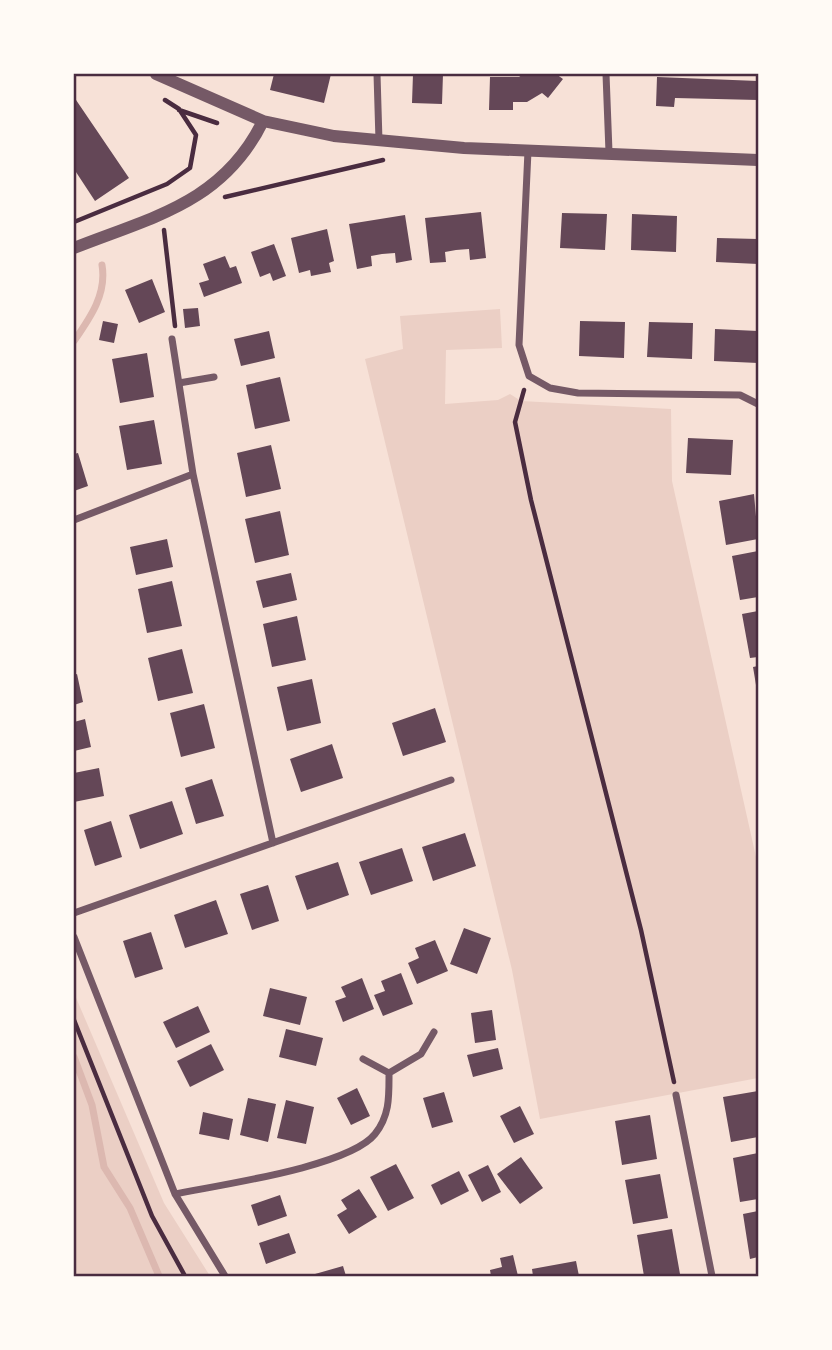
<svg xmlns="http://www.w3.org/2000/svg" width="832" height="1350" font-family="'Exo 2',sans-serif">
  <style>
    .green { fill: #ebcfc5 }
    .lines { fill: none; stroke-linecap: round; stroke-linejoin: round }
    .stream { stroke: #dcb8b0; stroke-width: 7 }
    .building { fill: #644757 }
    .path { stroke: #4a2c40; stroke-width: 4.5 }
    .minor { stroke: #755966; stroke-width: 7 }
    .tertiary { stroke: #755966; stroke-width: 12 }
    .neatline { fill: none; stroke: #4a2c40; stroke-width: 2.5 }
  </style>
  <rect width="100%" height="100%" fill="#f7e1d7"/>
  <path class="green" d="M500 309 502 348 446 350 445 404 498 400 510 394 521 401 671 409 672 481 758 866V1078L540 1119 512 970 365 359 403 349 400 316Z
    M74 993 164 1203 210 1276H74Z"/>
  <g class="lines">
    <path class="stream" d="M74 341C90 318 107 294 102 265
      M74 1057 92 1105 104 1167 130 1208 159 1276"/>
  </g>
  <path class="building" d="M274 74H331L324 103 270 90Z
    M413 74H443L442 104 412 103Z
    M523 74H556L563 79 548 98 542 93 527 102H513V110H489L490 77H519Z
    M657 77 758 81V100L675 98 674 107 656 106Z
    M74 97 129 178 95 201 74 169Z
    M481 212 486 258 470 260 469 249 456 250 445 252 446 262 430 263 425 218Z
    M562 213 607 214 605 250 560 248Z
    M632 214 677 216 676 252 631 250Z
    M405 215 412 260 396 263 395 253 382 254 371 256 372 266 357 269 349 224Z
    M327 229 334 261 329 263 331 272 311 276 310 270 299 273 291 238Z
    M717 238 758 239V264L716 262Z
    M274 244 286 276 273 281 270 273 260 277 251 252Z
    M225 256 230 268 236 266 242 283 204 297 199 283 209 280 203 264Z
    M152 279 165 312 139 323 125 290Z
    M198 308 200 326 185 328 183 309Z
    M103 321 118 324 114 343 99 340Z
    M580 321 625 322 624 358 579 356Z
    M649 322 693 323 692 359 647 357Z
    M715 329 758 331V363L714 361Z
    M269 331 275 358 241 366 234 339Z
    M147 353 154 397 120 403 112 359Z
    M280 377 290 421 255 429 246 385Z
    M154 420 162 464 127 470 119 426Z
    M688 438 733 440 731 475 686 473Z
    M271 445 281 489 246 497 237 453Z
    M78 453 88 486 74 491V454Z
    M754 494 758 539 726 545 719 501Z
    M280 511 289 555 255 563 245 519Z
    M167 539 173 567 136 575 130 547Z
    M758 551V597L740 600 732 556Z
    M291 573 297 600 263 608 256 581Z
    M172 581 182 626 147 633 138 589Z
    M758 611V657L750 658 742 614Z
    M297 616 306 660 272 667 263 624Z
    M182 649 193 693 158 701 148 658Z
    M758 666V691H757L753 667Z
    M77 674 83 702 74 705V675Z
    M312 679 321 723 287 731 277 687Z
    M204 704 215 748 181 757 170 713Z
    M435 708 446 742 403 756 392 723Z
    M85 719 91 747 74 751V722Z
    M332 744 343 778 301 792 290 759Z
    M99 768 104 796 74 802V773Z
    M212 779 224 816 196 824 185 788Z
    M172 801 183 834 140 849 129 815Z
    M111 821 122 857 95 866 84 830Z
    M465 833 476 866 433 881 422 847Z
    M402 848 413 881 371 895 359 862Z
    M338 862 349 895 307 910 295 876Z
    M268 885 279 921 252 930 240 894Z
    M216 900 228 934 185 948 174 915Z
    M464 928 491 938 477 974 450 964Z
    M151 932 163 969 135 978 123 941Z
    M435 940 448 971 417 984 408 963 419 958 415 948Z
    M401 973 413 1004 383 1016 374 995 385 991 381 981Z
    M362 978 374 1009 343 1022 335 1001 346 997 341 987Z
    M270 988 307 997 300 1025 263 1016Z
    M198 1006 210 1032 176 1048 163 1022Z
    M492 1010 496 1040 475 1043 471 1013Z
    M286 1029 323 1038 316 1066 279 1057Z
    M211 1044 224 1070 190 1087 177 1061Z
    M498 1048 503 1069 473 1077 467 1055Z
    M357 1088 370 1116 351 1125 337 1098Z
    M758 1091V1137L731 1142 723 1097Z
    M444 1092 453 1122 432 1128 423 1098Z
    M248 1098 276 1104 268 1142 240 1135Z
    M286 1100 314 1107 306 1144 277 1138Z
    M520 1106 534 1134 514 1143 500 1116Z
    M203 1112 233 1119 229 1140 199 1134Z
    M650 1115 657 1159 622 1165 615 1121Z
    M758 1153V1199L740 1202 733 1158Z
    M521 1157 543 1188 520 1204 497 1174Z
    M396 1164 414 1198 388 1211 370 1177Z
    M488 1165 501 1192 482 1202 468 1175Z
    M459 1171 469 1191 441 1205 431 1185Z
    M660 1174 668 1218 633 1224 625 1180Z
    M359 1189 377 1217 349 1234 337 1215 347 1209 341 1200Z
    M280 1195 287 1216 258 1226 251 1205Z
    M758 1211V1257L750 1259 743 1214Z
    M672 1229 680 1274 644 1276 637 1235Z
    M289 1233 296 1253 266 1264 259 1243Z
    M513 1255 518 1276H491L490 1270 502 1267 500 1258Z
    M576 1261 579 1276H533L532 1269Z
    M343 1266 346 1276H308Z"/>
  <g class="lines">
    <path class="path" d="M179 110 217 123
      M225 197 383 160
      M74 222 167 184 190 168 196 135 179 109 165 100
      M164 230 175 326
      M524 390 515 422 531 500 641 930 674 1082
      M74 1020 152 1216 185 1276"/>
    <path class="minor" d="M377 74 379 141
      M606 74 609 152
      M528 151 519 345 529 376 550 388 578 393 740 395 758 404
      M172 339 193 474 273 843
      M179 383 214 377
      M74 520 193 474
      M74 913 451 780
      M74 937 175 1194 225 1276
      M389 1073 421 1054 434 1032
      M676 1095 712 1276
      M175 1194C218 1185 349 1167 375 1134 390 1115 389 1096 389 1073L363 1059"/>
    <path class="tertiary" d="M156 74 263 121 334 136 464 148 758 160
      M74 248C152 217 223 203 263 121"/>
  </g>
  <rect width="832" height="1350" fill="none" stroke="#fffaf5" stroke-width="150"/>
  <rect x="75" y="75" width="682" height="1200" class="neatline"/>
</svg>
